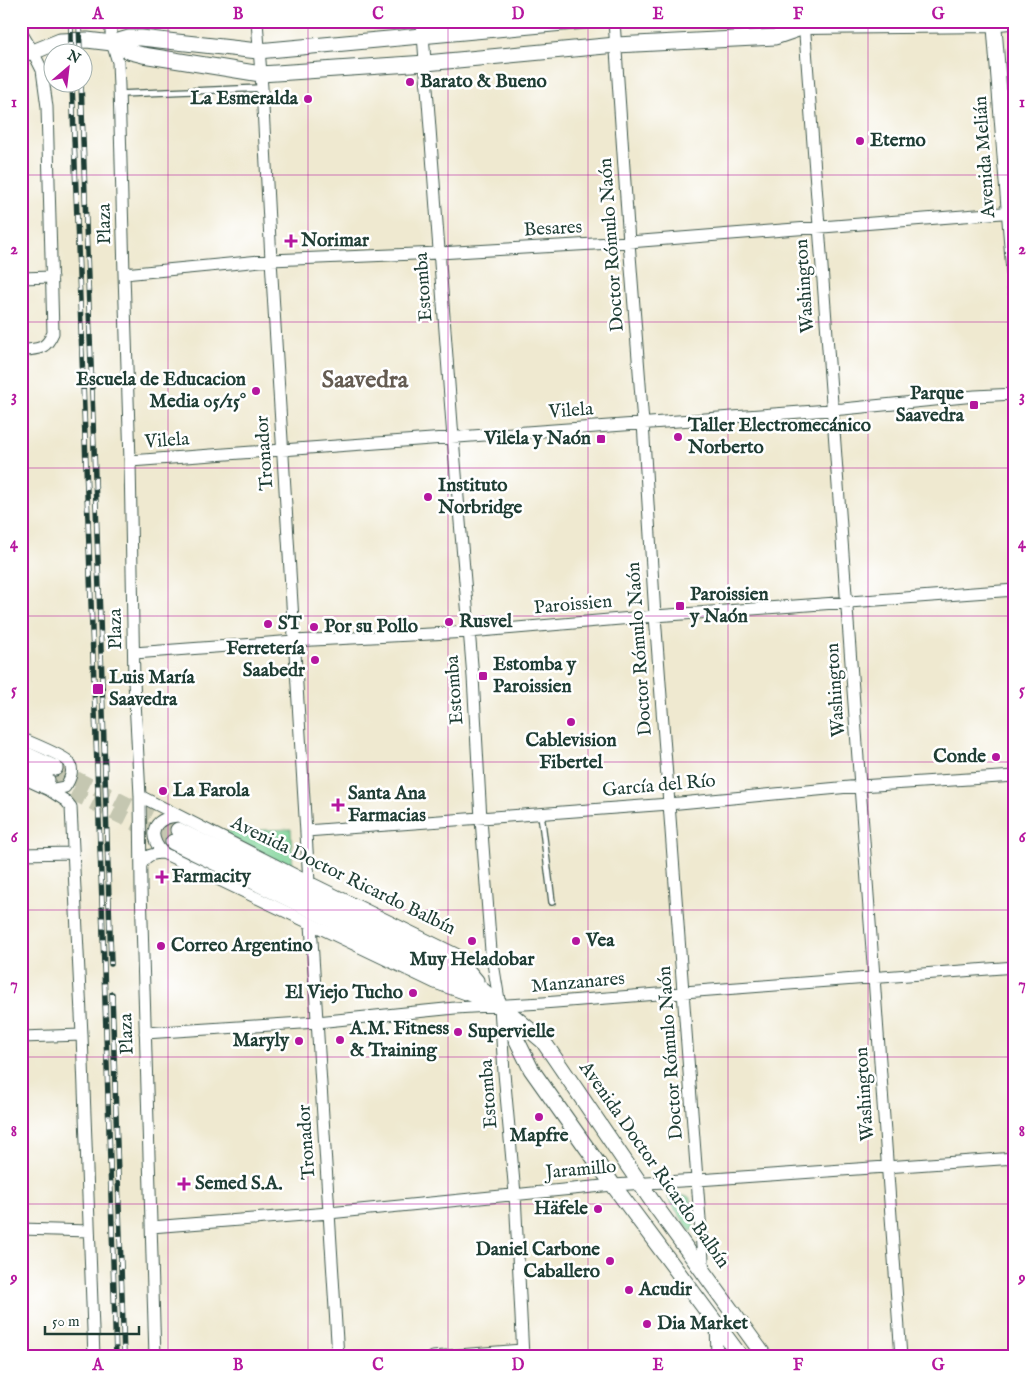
<svg xmlns="http://www.w3.org/2000/svg" width="1036" height="1378" font-family="'IM FELL English',serif">
  <style>
    .green { fill: #7ad195; stroke: #4c8764 }
    .lines { fill: none; stroke-linecap: round; stroke-linejoin: round }
    .secondary-tunnel { stroke: #c5c7b1; stroke-width: 15; stroke-dasharray: 15 8; stroke-linecap: butt }
    .service-casing { stroke: #3e574b; stroke-width: 8 }
    .minor-casing { stroke: #3e574b; stroke-width: 13 }
    .tertiary-casing { stroke: #3e574b; stroke-width: 16 }
    .secondary-casing { stroke: #3e574b; stroke-width: 17 }
    .service { stroke: #fff; stroke-width: 5.5 }
    .minor { stroke: #fff; stroke-width: 11 }
    .tertiary { stroke: #fff; stroke-width: 14 }
    .secondary { stroke: #fff; stroke-width: 15 }
    .rail-casing { stroke: #1f3d34; stroke-width: 5.5 }
    .rail { stroke: #fff; stroke-width: 4; stroke-dasharray: 11; stroke-linecap: butt }
    .grid { fill: none; stroke: #b5179e; stroke-width: 1; stroke-opacity: 0.55 }
    .poi-dot { fill: #b5179e; stroke: #fff; stroke-width: 2 }
    .labels { text-anchor: middle; dominant-baseline: central; stroke-width: 5; stroke-linejoin: round; paint-order: stroke }
    .poi-label { font-size: 19px; font-weight: bold; fill: #1f3d34; stroke: #fff; text-anchor: start }
    .street-label { font-size: 19px; fill: #1f3d34; stroke: #fff }
    .district-label { font-size: 24px; font-weight: bold; fill: #655c52; stroke: #fff }
    .neatline { fill: none; stroke: #b5179e; stroke-width: 2 }
    .grid-label { font-size: 16px; text-anchor: middle; font-weight: bold; fill: #b5179e }
  </style>
  <rect width="100%" height="100%" fill="#fff"/>
  <filter id="ink" filterUnits="userSpaceOnUse"><feTurbulence type="fractalNoise" baseFrequency=".02" numOctaves="2"/><feDisplacementMap in="SourceGraphic" scale="10" xChannelSelector="R" yChannelSelector="G"/><feConvolveMatrix kernelMatrix="1 2 1 2 8 2 1 2 1" color-interpolation-filters="sRGB"/></filter>
  <filter id="wash" filterUnits="userSpaceOnUse"><feTurbulence type="fractalNoise" baseFrequency=".0096" numOctaves="4" result="noise"/><feDisplacementMap in="SourceGraphic" scale="20" xChannelSelector="R" yChannelSelector="G"/><feGaussianBlur stdDeviation="1.12" result="paint"/><feColorMatrix in="noise" values="0 0 0 0 0 0 0 0 0 0 0 0 0 0 0 0 0 1.4 0 .05"/><feComposite in="paint" operator="in"/></filter>
  <g filter="url(#wash)">
    <rect width="100%" height="100%" fill="#efe9d0"/>
    <path class="green" d="M291 829 293 869 216 832Z
      M670 1196H688L691 1200 694 1228 691 1232 669 1200 668 1198Z"/>
  </g>
  <g filter="url(#ink)">
    <g class="lines">
      <path class="secondary-tunnel" d="M55 768 178 830
        M51 782 173 842"/>
      <defs>
        <path id="service" d="M120 94 262 88
          M541 814 552 902"/>
        <path id="minor" d="M110 21 112 43 118 62 119 87 124 274 130 461 134 681 140 796 141 888 155 1357
          M257 21 262 88 271 260 309 882
          M422 21 453 438 473 677 481 819 491 951 500 1006 504 1073 515 1194 523 1357
          M614 21 629 242 643 423 655 616 704 1273
          M804 21 874 977 901 1357
          M994 25 1015 23
          M21 32 33 52 42 70 47 107 53 333C45 351 38 348 21 351
          M124 274 271 260 439 253 629 242 1015 212
          M21 278 52 277
          M130 461 843 409 975 396 1015 394
          M134 653 294 641 469 632 655 616 1015 590
          M21 738C31 743 62 755 68 761 75 769 70 780 65 787L49 790 21 777
          M49 790 66 801 71 807 82 1035 94 1357
          M140 796 309 882 456 954 478 980
          M178 816C152 818 147 835 163 853L435 983 494 1004
          M306 831 669 804 860 786 1015 776
          M21 854 73 853
          M141 865C147 854 152 854 163 853
          M311 924 338 1357
          M145 1033 317 1022 455 1008 543 1003 684 992 1015 967
          M21 1037 82 1035
          M151 1227 329 1213 613 1185 698 1180 1015 1158
          M21 1229 89 1231
          M716 1323 717 1357
          M433 1357 522 1350"/>
        <path id="tertiary" d="M994 21 1015 291
          M804 27 994 25"/>
        <path id="secondary" d="M112 43 129 38H141L258 51 585 21
          M21 53 33 52 60 41 87 40 112 43 131 52 143 55 261 74 426 63 616 45 775 37 804 27
          M21 752 55 768
          M21 768 47 780
          M178 830 450 963 543 1041 654 1204 765 1357
          M173 842 442 974 473 991
          M503 1012 531 1069 613 1185 741 1357"/>
      </defs>
      <use href="#service" class="service-casing"/>
      <use href="#minor" class="minor-casing"/>
      <use href="#tertiary" class="tertiary-casing"/>
      <use href="#secondary" class="secondary-casing"/>
      <use href="#service" class="service"/>
      <use href="#minor" class="minor"/>
      <use href="#tertiary" class="tertiary"/>
      <use href="#secondary" class="secondary"/>
      <defs>
        <path id="rail" d="M71 21V52
          M79 21 80 52
          M72 82 102 902 116 1357
          M81 82 100 618 111 964
          M112 994 124 1357"/>
      </defs>
      <use href="#rail" class="rail-casing"/>
      <use href="#rail" class="rail"/>
    </g>
  </g>
  <path class="grid" d="M168 21V1357M308 21V1357M448 21V1357M588 21V1357M728 21V1357M868 21V1357M21 175H1015M21 322H1015M21 468H1015M21 616H1015M21 762H1015M21 910H1015M21 1057H1015M21 1204H1015"/>
  <g class="poi-dot">
    <circle cx="410" cy="82" r="5"/>
    <circle cx="308" cy="99" r="5"/>
    <circle cx="860" cy="141" r="5"/>
    <path d="M288.5 233.5h5v5h5v5h-5v5h-5v-5h-5v-5h5z"/>
    <circle cx="256" cy="391" r="5"/>
    <rect x="969" y="400" width="10" height="10" rx="2.5"/>
    <circle cx="678" cy="437" r="5"/>
    <rect x="596" y="434" width="10" height="10" rx="2.5"/>
    <circle cx="428" cy="497" r="5"/>
    <rect x="675" y="601" width="10" height="10" rx="2.5"/>
    <circle cx="449" cy="622" r="5"/>
    <circle cx="268" cy="624" r="5"/>
    <circle cx="314" cy="627" r="5"/>
    <circle cx="315" cy="660" r="5"/>
    <rect x="478" y="671" width="10" height="10" rx="2.5"/>
    <rect x="92" y="683" width="12" height="12" rx="2.5"/>
    <circle cx="571" cy="722" r="5"/>
    <circle cx="996" cy="757" r="5"/>
    <circle cx="163" cy="791" r="5"/>
    <path d="M335.5 797.5h5v5h5v5h-5v5h-5v-5h-5v-5h5z"/>
    <path d="M159.5 869.5h5v5h5v5h-5v5h-5v-5h-5v-5h5z"/>
    <circle cx="472" cy="941" r="5"/>
    <circle cx="576" cy="941" r="5"/>
    <circle cx="161" cy="946" r="5"/>
    <circle cx="413" cy="993" r="5"/>
    <circle cx="458" cy="1032" r="5"/>
    <circle cx="340" cy="1040" r="5"/>
    <circle cx="299" cy="1041" r="5"/>
    <circle cx="539" cy="1117" r="5"/>
    <path d="M181.5 1176.5h5v5h5v5h-5v5h-5v-5h-5v-5h5z"/>
    <circle cx="598" cy="1209" r="5"/>
    <circle cx="610" cy="1261" r="5"/>
    <circle cx="629" cy="1290" r="5"/>
    <circle cx="647" cy="1324" r="5"/>
  </g>
  <g class="labels">
    <g class="poi-label">
      <text x="420" y="82">Barato &amp; Bueno</text>
      <text x="298" y="99" text-anchor="end">La Esmeralda</text>
      <text x="870" y="141">Eterno</text>
      <text x="301" y="241">Norimar</text>
      <text x="246" y="380" text-anchor="end">Escuela de Educacion<tspan x="246" dy="22">Media 05/15°</tspan></text>
      <text x="964" y="394" text-anchor="end">Parque<tspan x="964" dy="22">Saavedra</tspan></text>
      <text x="688" y="426">Taller Electromecánico<tspan x="688" dy="22">Norberto</tspan></text>
      <text x="591" y="439" text-anchor="end">Vilela y Naón</text>
      <text x="438" y="486">Instituto<tspan x="438" dy="22">Norbridge</tspan></text>
      <text x="690" y="595">Paroissien<tspan x="690" dy="22">y Naón</tspan></text>
      <text x="459" y="622">Rusvel</text>
      <text x="278" y="624">ST</text>
      <text x="324" y="627">Por su Pollo</text>
      <text x="305" y="649" text-anchor="end">Ferretería<tspan x="305" dy="22">Saabedr</tspan></text>
      <text x="493" y="665">Estomba y<tspan x="493" dy="22">Paroissien</tspan></text>
      <text x="109" y="678">Luis María<tspan x="109" dy="22">Saavedra</tspan></text>
      <text x="571" y="741" text-anchor="middle">Cablevision<tspan x="571" dy="22">Fibertel</tspan></text>
      <text x="986" y="757" text-anchor="end">Conde</text>
      <text x="173" y="791">La Farola</text>
      <text x="348" y="794">Santa Ana<tspan x="348" dy="22">Farmacias</tspan></text>
      <text x="172" y="877">Farmacity</text>
      <text x="586" y="941">Vea</text>
      <text x="171" y="946">Correo Argentino</text>
      <text x="472" y="960" text-anchor="middle">Muy Heladobar</text>
      <text x="403" y="993" text-anchor="end">El Viejo Tucho</text>
      <text x="350" y="1029">A.M. Fitness<tspan x="350" dy="22">&amp; Training</tspan></text>
      <text x="468" y="1032">Supervielle</text>
      <text x="289" y="1041" text-anchor="end">Maryly</text>
      <text x="539" y="1136" text-anchor="middle">Mapfre</text>
      <text x="195" y="1184">Semed S.A.</text>
      <text x="588" y="1209" text-anchor="end">Häfele</text>
      <text x="600" y="1250" text-anchor="end">Daniel Carbone<tspan x="600" dy="22">Caballero</tspan></text>
      <text x="639" y="1290">Acudir</text>
      <text x="657" y="1324">Dia Market</text>
    </g>
    <g class="street-label">
      <text transform="translate(985 157) rotate(-94)">Avenida Melián</text>
      <text transform="translate(105 224) rotate(-91)">Plaza</text>
      <text transform="translate(553 229) rotate(-3)">Besares</text>
      <text transform="translate(612 245) rotate(-94)">Doctor Rómulo Naón</text>
      <text transform="translate(805 286) rotate(-94)">Washington</text>
      <text transform="translate(424 287) rotate(-94)">Estomba</text>
      <text transform="translate(571 411) rotate(-4)">Vilela</text>
      <text transform="translate(167 441) rotate(-4)">Vilela</text>
      <text transform="translate(265 453) rotate(-94)">Tronador</text>
      <text transform="translate(573 605) rotate(-5)">Paroissien</text>
      <text transform="translate(116 629) rotate(-91)">Plaza</text>
      <text transform="translate(640 649) rotate(-94)">Doctor Rómulo Naón</text>
      <text transform="translate(455 690) rotate(-94)">Estomba</text>
      <text transform="translate(836 690) rotate(-94)">Washington</text>
      <text transform="translate(659 786) rotate(-5)">García del Río</text>
      <text transform="translate(343 876) rotate(26)">Avenida Doctor Ricardo Balbín</text>
      <text transform="translate(578 983) rotate(-5)">Manzanares</text>
      <text transform="translate(127 1034) rotate(-92)">Plaza</text>
      <text transform="translate(671 1053) rotate(-94)">Doctor Rómulo Naón</text>
      <text transform="translate(489 1094) rotate(-94)">Estomba</text>
      <text transform="translate(865 1094) rotate(-94)">Washington</text>
      <text transform="translate(307 1142) rotate(-94)">Tronador</text>
      <text transform="translate(654 1165) rotate(55)">Avenida Doctor Ricardo Balbín</text>
      <text transform="translate(581 1170) rotate(-5)">Jaramillo</text>
    </g>
    <g class="district-label">
      <text x="365" y="380">Saavedra</text>
    </g>
  </g>
  <rect width="1036" height="1378" fill="none" stroke="#fff" stroke-width="55"/>
  <g transform="translate(68 68) rotate(28)"><circle r="24" fill="#ffffff" stroke="#a5b1ae"/>
  <path d="M0-4L9 19L0 12L-9 19Z" fill="#b5179e"/>
  <text y="-8" font-size="14" font-weight="bold" text-anchor="middle" fill="#1f3d34">N</text>
  </g>
  <path d="M45 1326v8h94v-8" fill="none" stroke="#1f3d34" stroke-width="2.5"/>
  <text x="52" y="1326" font-size="15" fill="#1f3d34" stroke="#ffffff" stroke-width="4" paint-order="stroke">50 m</text>
  <rect x="28" y="28" width="980" height="1322" class="neatline"/>
  <g class="grid-label">
    <text x="98" y="19">A</text>
    <text x="238" y="19">B</text>
    <text x="378" y="19">C</text>
    <text x="518" y="19">D</text>
    <text x="658" y="19">E</text>
    <text x="798" y="19">F</text>
    <text x="938" y="19">G</text>
    <text x="14" y="107">1</text>
    <text x="1022" y="107">1</text>
    <text x="14" y="254">2</text>
    <text x="1022" y="254">2</text>
    <text x="14" y="401">3</text>
    <text x="1022" y="401">3</text>
    <text x="14" y="548">4</text>
    <text x="1022" y="548">4</text>
    <text x="14" y="695">5</text>
    <text x="1022" y="695">5</text>
    <text x="14" y="842">6</text>
    <text x="1022" y="842">6</text>
    <text x="14" y="989">7</text>
    <text x="1022" y="989">7</text>
    <text x="14" y="1136">8</text>
    <text x="1022" y="1136">8</text>
    <text x="14" y="1283">9</text>
    <text x="1022" y="1283">9</text>
    <text x="98" y="1370">A</text>
    <text x="238" y="1370">B</text>
    <text x="378" y="1370">C</text>
    <text x="518" y="1370">D</text>
    <text x="658" y="1370">E</text>
    <text x="798" y="1370">F</text>
    <text x="938" y="1370">G</text>
  </g>
</svg>
